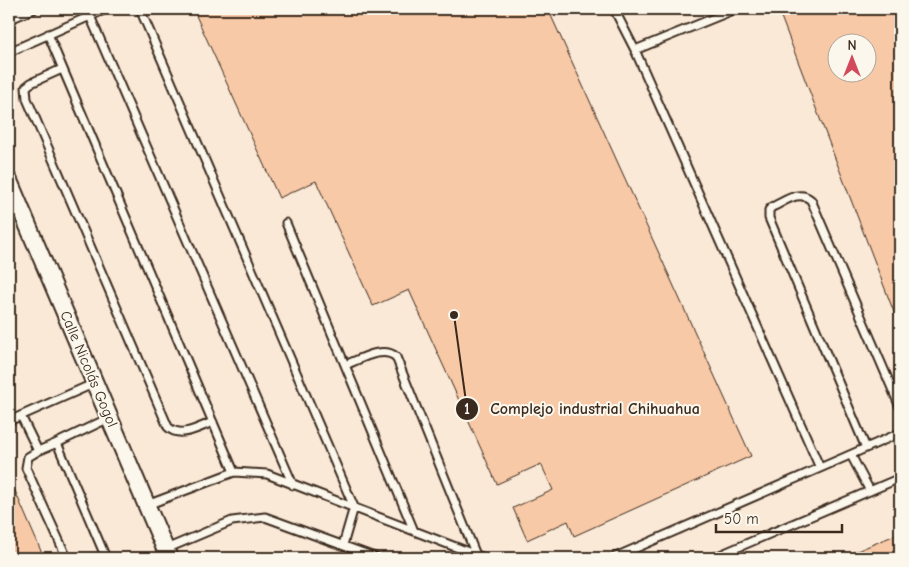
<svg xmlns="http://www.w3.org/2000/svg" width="909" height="567" font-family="'Comic Neue',sans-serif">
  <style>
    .built { fill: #fae9d7; fill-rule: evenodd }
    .building { fill: #f8c9a7; stroke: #3b2a1e; fill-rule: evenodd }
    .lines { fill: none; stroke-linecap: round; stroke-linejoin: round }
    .service-casing { stroke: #3b2a1e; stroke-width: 11 }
    .tertiary-casing { stroke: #3b2a1e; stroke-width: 20 }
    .service { stroke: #fbf7ec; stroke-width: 7 }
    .tertiary { stroke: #fbf7ec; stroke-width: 16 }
    .labels { text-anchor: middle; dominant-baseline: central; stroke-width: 4; stroke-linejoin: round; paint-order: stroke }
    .street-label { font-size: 15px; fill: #3b2a1e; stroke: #fbf7ec }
    .leader { fill: none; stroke: #3b2a1e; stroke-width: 2 }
    .callout-dot { fill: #3b2a1e; stroke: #fbf7ec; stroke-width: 2 }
    .mark-label { font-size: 15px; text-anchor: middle; font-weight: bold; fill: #fff }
    .callout-label { font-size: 16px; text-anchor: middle; font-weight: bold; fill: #3b2a1e; stroke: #fbf7ec; stroke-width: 4; stroke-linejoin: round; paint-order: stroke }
  </style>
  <rect width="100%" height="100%" fill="#fbf7ec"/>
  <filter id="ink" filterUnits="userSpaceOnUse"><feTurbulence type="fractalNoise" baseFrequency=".02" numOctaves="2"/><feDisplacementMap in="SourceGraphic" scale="10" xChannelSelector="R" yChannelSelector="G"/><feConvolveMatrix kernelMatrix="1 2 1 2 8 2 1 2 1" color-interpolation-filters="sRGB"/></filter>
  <g filter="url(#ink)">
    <path class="built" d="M9 9H900V558H9ZM836 42H866V72H836Z"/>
    <path class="building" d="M193 9H548L751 456 574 536 568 521 527 540 513 508 553 490 541 464 497 484 409 290 373 306 316 181 279 198Z
      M778 9H900V328ZM836 42H866V72H836Z
      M9 477 44 558H9Z
      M900 533V558H840Z"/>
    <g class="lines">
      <defs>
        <path id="service" d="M140 9 354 507 343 545
          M90 16 293 485
          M10 19 34 9
          M48 34 234 472
          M635 50 736 9
          M9 52 106 9
          M62 69 31 83 26 87 27 99 168 427C180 439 199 427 213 422
          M286 223 414 531
          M345 365C359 360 383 345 396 357L476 555
          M21 416 38 451 28 457 26 468 67 558
          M9 421 95 383
          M57 443 109 418
          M866 448 769 218V210L772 207C784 202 799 189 811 200L900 407
          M38 451 57 443 106 558
          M851 455 870 491
          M820 468 900 433
          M147 505 234 472 267 474 484 558
          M166 549 232 521 265 517 377 558
          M613 558 820 468 635 50 614 9
          M713 558 900 478"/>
        <path id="tertiary" d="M9 181 169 558"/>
      </defs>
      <use href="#service" class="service-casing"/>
      <use href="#tertiary" class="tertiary-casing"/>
      <use href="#service" class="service"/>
      <use href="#tertiary" class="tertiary"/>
    </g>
  </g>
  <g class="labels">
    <g class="street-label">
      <text transform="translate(89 369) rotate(67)">Calle Nicolás Gogol</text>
    </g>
  </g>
  <path class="leader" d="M454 315L467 409"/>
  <g class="callout-dot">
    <circle cx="454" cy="315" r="5"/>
    <circle cx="467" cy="409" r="12"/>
  </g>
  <g class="mark-label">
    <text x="467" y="414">1</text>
  </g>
  <g class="callout-label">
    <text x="595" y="414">Complejo industrial Chihuahua</text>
  </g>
  <rect width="909" height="567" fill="none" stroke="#fbf7ec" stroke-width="30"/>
  <rect x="15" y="15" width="879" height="537" fill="none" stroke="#3b2a1e" stroke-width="2" filter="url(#ink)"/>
  <g transform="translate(852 58)"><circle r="24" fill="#fbf7ec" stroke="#aea59a"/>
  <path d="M0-4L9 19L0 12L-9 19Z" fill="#d1495b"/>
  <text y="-8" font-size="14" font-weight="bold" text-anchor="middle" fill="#3b2a1e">N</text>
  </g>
  <path d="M716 524v8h126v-8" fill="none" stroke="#3b2a1e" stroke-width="2.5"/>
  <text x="724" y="524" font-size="15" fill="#3b2a1e" stroke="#fbf7ec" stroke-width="4" paint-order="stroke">50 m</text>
</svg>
